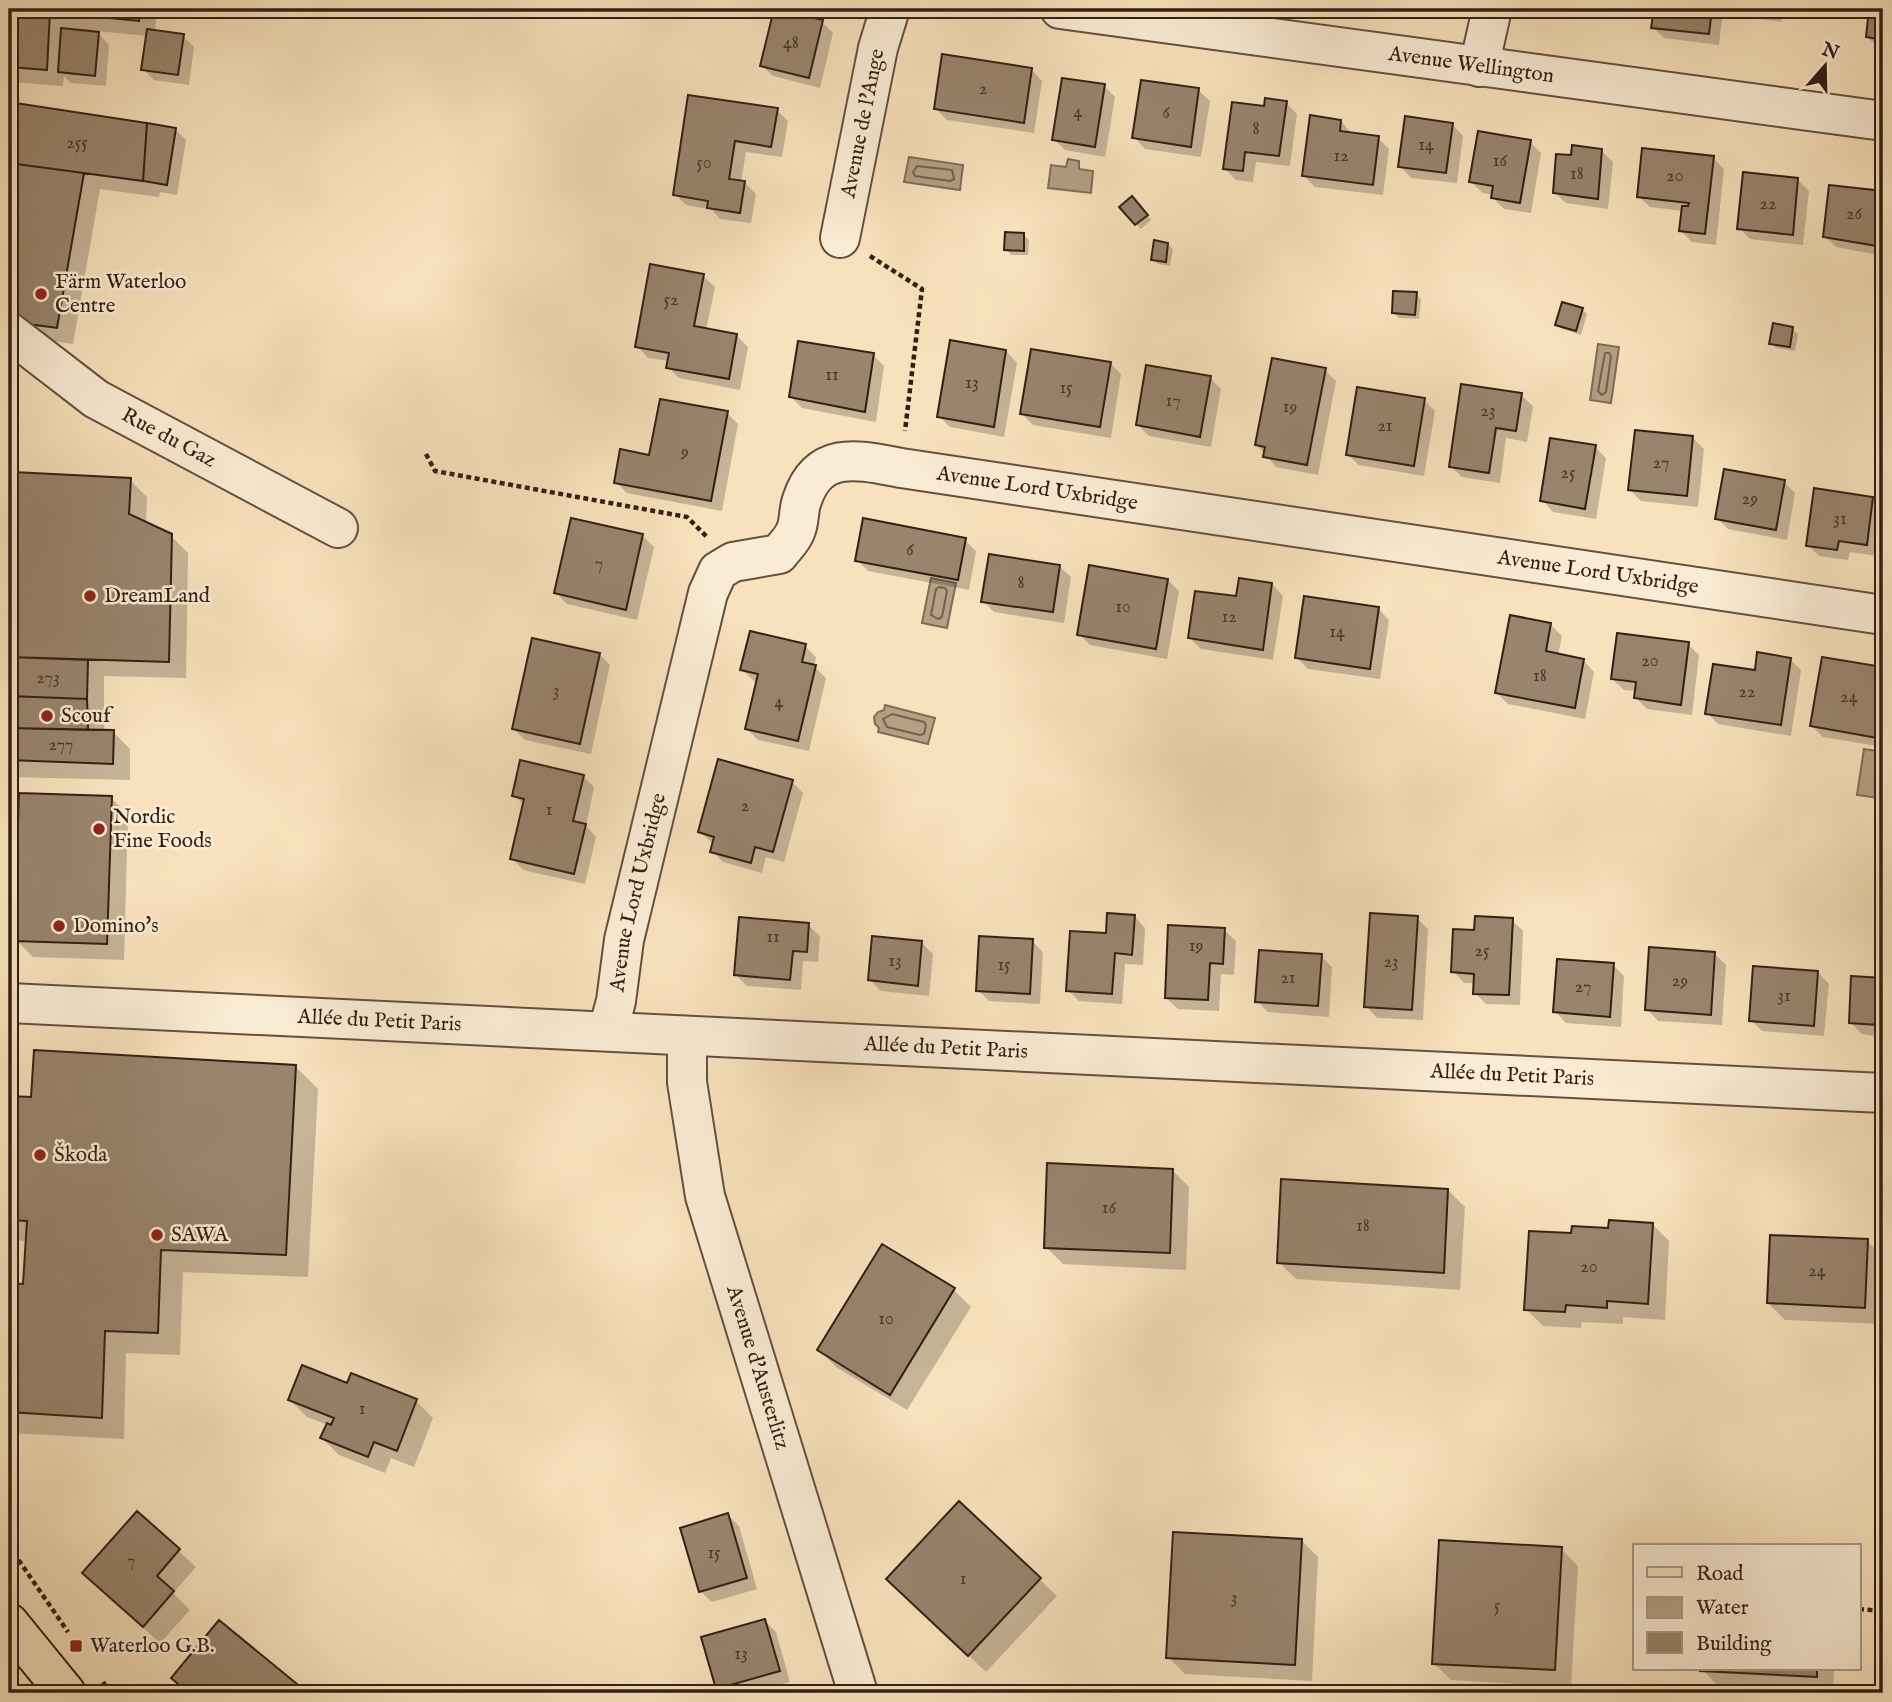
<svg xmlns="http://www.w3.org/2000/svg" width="1892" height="1702" font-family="'IM FELL English',serif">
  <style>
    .water { fill: #b5a084; stroke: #816c58; stroke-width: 2 }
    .shadow { fill: #0003 }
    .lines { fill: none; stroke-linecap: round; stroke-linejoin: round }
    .shore { stroke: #74604d; stroke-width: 2 }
    .building { fill: #99846d; stroke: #331f16; stroke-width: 2 }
    .minor-casing { stroke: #645040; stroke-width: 42 }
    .major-casing { stroke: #331f16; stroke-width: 42 }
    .path { stroke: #331f16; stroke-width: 4.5; stroke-dasharray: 5 3.5; stroke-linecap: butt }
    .minor { stroke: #faecd4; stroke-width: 38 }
    .major { stroke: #f8e2bd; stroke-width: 38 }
    .poi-dot { fill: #8f2418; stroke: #faecd4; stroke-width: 2.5 }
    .labels { text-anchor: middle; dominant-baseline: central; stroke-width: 5; stroke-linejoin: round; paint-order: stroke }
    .number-label { font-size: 18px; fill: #4c382c }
    .street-label { font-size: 21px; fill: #331f16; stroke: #faecd4 }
    .poi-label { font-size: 21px; fill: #331f16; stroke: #faecd4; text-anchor: start }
  </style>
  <rect width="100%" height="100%" fill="#f8e2bd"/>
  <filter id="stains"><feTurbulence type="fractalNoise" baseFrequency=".00286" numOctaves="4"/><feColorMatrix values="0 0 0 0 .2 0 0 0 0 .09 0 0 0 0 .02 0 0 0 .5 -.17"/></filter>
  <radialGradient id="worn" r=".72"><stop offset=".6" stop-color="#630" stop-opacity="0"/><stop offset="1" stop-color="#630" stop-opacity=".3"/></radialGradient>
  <path class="water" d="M909 157 963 165 960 190 904 182Z
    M1068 159 1079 161V169L1093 171 1091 193 1048 188 1051 165 1066 167Z
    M1598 344 1619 347 1611 403 1590 400Z
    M931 578 956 583 947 628 922 623Z
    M885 705 935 718 928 744 878 732 879 728 875 724 874 717 878 712 884 710Z
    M1864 749 1883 752 1879 798 1857 795Z"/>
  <path class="shadow" d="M9 9H157L155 32 183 36 194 47 189 85 154 80 143 69 148 36 96 31 109 45 106 86 71 83 64 76 63 86 10 82 9 90Z
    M1655 9H1723L1719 45 1664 38 1653 27Z
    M1744 9H1783L1781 22 1753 18Z
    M1789 9H1836L1835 15Z
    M1871 9H1883V48H1879L1867 37Z
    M822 22 833 33 820 88 773 76 761 65Z
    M1031 69 1042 81 1034 133 947 120 936 109Z
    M1104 86 1115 97 1105 157 1065 150 1054 139Z
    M1198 90 1210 101 1201 157 1145 149 1134 137Z
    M690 97 777 110 788 121 782 157 746 152 741 182 745 183 756 194 751 223 720 219 712 210 686 205 675 194Z
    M1286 103 1297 114 1290 166 1256 162 1253 182 1236 180 1225 169Z
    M9 104 175 129 186 140 177 195 160 192 159 197 100 189 73 344 52 341 21 323 9 310Z
    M1341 121 1352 134 1378 138 1389 149 1383 195 1315 187 1304 176Z
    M1452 124 1463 136 1457 183 1411 178 1400 166Z
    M1530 142 1541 153 1531 213 1504 209 1493 198 1494 195 1483 193 1471 182Z
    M1602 151 1613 162 1608 209 1566 203 1554 192Z
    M1713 158 1724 169 1716 245 1692 242 1681 231 1683 211 1650 207 1638 196Z
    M1798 180 1809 191 1803 245 1750 239 1739 228Z
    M1831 187 1883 193V256L1836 247 1824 236Z
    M1137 203 1151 220 1141 229 1136 224Z
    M1024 235 1029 240 1028 255H1011L1006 249Z
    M1168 244 1173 249 1170 266 1158 264 1152 259Z
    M703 276 715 287 706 330 737 336 748 347 740 390 679 378 668 367 669 361 648 358 637 346Z
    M1416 294 1421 299 1419 319 1399 318 1394 313Z
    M1582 309 1587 314 1581 335 1562 329 1557 324Z
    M1792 329 1798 334 1795 351 1776 348 1771 343Z
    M1006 351 1017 363 1004 437 950 427 939 416Z
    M873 355 884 366 876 422 802 408 791 397Z
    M1110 363 1121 374 1111 438 1033 425 1022 414Z
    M9 365 13 370 11 477H9Z
    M1325 370 1336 381 1318 475 1276 467 1257 445Z
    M1210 378 1221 389 1211 447 1149 436 1138 425Z
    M1521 395 1533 406 1527 442 1506 438 1500 483 1462 477 1450 466Z
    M1424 400 1435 411 1424 476 1359 465 1347 454Z
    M727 413 738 424 722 511 627 493 616 482 651 457Z
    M1693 438 1704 449 1698 507 1641 501 1630 490Z
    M1595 447 1606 458 1596 519 1553 512 1542 500Z
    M130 480 147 497 146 524 171 536 188 553 186 678 104 676V732H113L130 749V780L9 777V485Z
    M1784 482 1795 493 1787 540 1728 529 1717 518Z
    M1873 499 1883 510 1877 556 1850 552 1848 560 1819 556 1808 545Z
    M573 520 643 536 654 547 637 620 567 604 556 593Z
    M965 540 976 551 969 590 868 571 857 560Z
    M1059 566 1071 577 1064 623 994 612 983 601Z
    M1168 580 1179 591 1167 659 1090 645 1079 634Z
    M1272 584 1283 596 1273 660 1201 649 1190 638 1237 598Z
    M1378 608 1389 620 1380 679 1308 669 1297 658Z
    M1550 624 1562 636 1558 655 1583 660 1594 672 1585 719 1508 704 1497 693Z
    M1688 644 1699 655 1692 715 1647 709 1636 698 1637 691 1624 690 1612 679Z
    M805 646 816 657 814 666 826 678 809 751 758 740 747 729 758 682 754 681 742 670Z
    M599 654 610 665 591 754 525 740 514 729Z
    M1790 659 1801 670 1791 736 1718 724 1707 713 1756 672Z
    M1823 659 1883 668V747L1823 737 1812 726Z
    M583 776 594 787 586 826 596 837 585 884 523 870 512 858 524 805 514 795Z
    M792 782 803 793 784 862 766 857 762 873 723 862 712 851 714 844 700 832Z
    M9 795 111 798 128 815 124 960 33 957 16 940 17 924H9Z
    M1134 916 1145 928 1143 965 1125 964 1122 1004 1079 1001 1068 990 1108 935Z
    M1417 918 1428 929 1423 1020 1377 1018 1366 1006Z
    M1512 920 1523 931 1520 1005 1486 1004 1475 993V983H1464L1453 971 1476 932Z
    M808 925 820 936 818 962 803 961 801 990 747 986 736 975Z
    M1224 930 1236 941 1234 975 1221 974 1219 1011 1178 1009 1166 998Z
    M1032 941 1043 952 1040 1004 989 1001 978 990Z
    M922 943 933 954 929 996 881 991 870 980Z
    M1714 953 1726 965 1722 1025 1658 1021 1647 1009Z
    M1321 956 1332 967 1329 1017 1268 1012 1257 1001Z
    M1613 965 1624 976 1621 1027 1566 1023 1555 1011Z
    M1818 972 1829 984 1824 1036 1762 1031 1751 1020Z
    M1853 978 1883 979V1037L1862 1034 1851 1023Z
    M296 1067 318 1089 308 1277 183 1272 180 1355 126 1353 124 1439 9 1433V1285L25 1286 28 1241 9 1240V1098L33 1099Z
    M1172 1170 1189 1187 1186 1270 1063 1264 1046 1247Z
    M1448 1190 1465 1207 1460 1290 1296 1279 1279 1262Z
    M1652 1224 1669 1241 1665 1320 1623 1317V1324L1582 1322 1581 1328 1543 1326 1526 1309 1573 1235Z
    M1867 1241 1883 1257 1881 1324 1785 1320 1768 1303Z
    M954 1290 971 1307 907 1410 836 1367 819 1350Z
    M352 1376 416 1401 433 1418 414 1467 391 1458 385 1473 339 1455 322 1438 328 1425 307 1417 290 1400 348 1385Z
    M959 1503 1057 1596 986 1672 905 1596Z
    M137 1513 196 1567 173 1593 190 1610 160 1643 84 1573Z
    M728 1515 739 1526 757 1589 712 1602 700 1591Z
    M1301 1540 1318 1557 1312 1681 1185 1674 1168 1657Z
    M1561 1549 1578 1566 1571 1687 1451 1680 1434 1663Z
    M765 1621 776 1632 790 1682 751 1693H723L718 1688Z
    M219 1623 305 1693H188L173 1678Z
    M1702 1669H1834L1833 1693 1719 1687Z"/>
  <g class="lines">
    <path class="shore" d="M917 166 952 170 954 179 950 181 915 176 913 172Z
      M1605 353H1609L1611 356 1606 392 1602 395 1598 391Z
      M939 587 945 588 947 591 942 617 938 619 931 615 936 589Z
      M892 714 924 722 926 725 924 734 920 735 887 727 883 719Z"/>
  </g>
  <path class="building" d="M9 9 50 12 47 70 9 67Z
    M17 9H140L139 21Z
    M774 9 823 20 809 78 760 66Z
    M1654 9H1712L1709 34 1651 28Z
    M1869 9H1883V40L1866 37Z
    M61 28 99 32 95 76 58 72Z
    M147 29 184 34 178 75 141 70Z
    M942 54 1032 68 1024 123 934 109Z
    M1062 78 1105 84 1095 147 1052 140Z
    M1141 80 1199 88 1191 147 1132 138Z
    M688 95 778 108 771 147 735 141 729 179 745 181 740 213 707 208 708 201 673 195Z
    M1265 98 1287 101 1279 156 1245 152 1243 171 1223 169 1232 102 1264 106Z
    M9 102 147 123 143 181 9 163Z
    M1310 115 1341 120 1340 131 1379 136 1373 185 1302 176Z
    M1405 116 1453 123 1446 173 1398 167Z
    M147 123 176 128 167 185 143 181Z
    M1478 131 1531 140 1520 203 1491 198 1493 186 1469 182Z
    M1572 145 1602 149 1598 199 1553 193 1556 154 1571 155Z
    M1642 148 1714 156 1705 234 1679 231 1682 206H1688L1689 203 1637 197Z
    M9 163 84 173 57 328 35 325V328L9 310Z
    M1743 172 1798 178 1793 235 1737 229Z
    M1829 185 1883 191V247L1823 237Z
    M1132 196 1148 215 1135 225 1119 207Z
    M1005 232 1024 233V251L1004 250Z
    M1154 240 1168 243 1166 262 1151 260Z
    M650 264 704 274 694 326 737 334 729 379 666 368 669 353 635 347Z
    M1393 291 1417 292 1415 315 1392 313Z
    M1562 302 1583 308 1576 331 1555 325Z
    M1773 323 1793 327 1790 347 1769 344Z
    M950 340 1006 350 994 427 937 417Z
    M798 341 874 353 865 412 789 397Z
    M1031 349 1111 362 1100 427 1020 414Z
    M1272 358 1326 368 1307 465 1263 457 1265 447 1255 445Z
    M1146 365 1211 376 1200 437 1136 425Z
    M1461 384 1522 393 1516 431 1496 428 1489 473 1449 467Z
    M1357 387 1425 398 1414 466 1346 455Z
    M660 399 728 411 711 501 614 483 620 449 649 455Z
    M1635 430 1693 436 1687 496 1628 490Z
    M1550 438 1596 445 1585 509 1540 501Z
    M1724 469 1785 480 1776 530 1715 519Z
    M13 472 131 478 129 514 172 534 169 662 9 657V484H13Z
    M1814 488 1873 497 1867 545 1839 541 1837 550 1806 546Z
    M571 518 643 534 626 610 554 593Z
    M863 518 966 538 958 580 855 561Z
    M989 554 1060 565 1053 612 981 602Z
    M1089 565 1168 579 1156 649 1077 635Z
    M1239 578 1272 583 1263 650 1188 638 1195 591 1236 596Z
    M1304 596 1379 607 1370 669 1295 658Z
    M1510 615 1551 623 1546 651 1584 659 1575 708 1495 693Z
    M750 631 806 644 802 662 816 665 798 741 745 729 758 674 740 670Z
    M1617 633 1689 642 1681 705 1634 698 1636 682 1611 679Z
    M532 638 600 653 580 744 512 729Z
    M1757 652 1791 658 1781 725 1705 714 1713 664 1755 670Z
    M9 657 88 660 87 699 9 696Z
    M1822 657 1883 667V739L1810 726Z
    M9 696 87 699 88 730 9 728Z
    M9 728 114 730 113 764 9 760Z
    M718 759 793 780 773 852 755 847 751 863 710 852 714 837 698 832Z
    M520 760 584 775 573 821 586 824 574 874 510 859 524 799 512 796Z
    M9 793H19L15 908H9Z
    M19 793 112 796 107 944 14 941Z
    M1107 913 1135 915 1132 955 1115 953 1112 994 1066 991 1070 931 1106 933Z
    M1370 913 1418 916 1412 1010 1364 1007Z
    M1475 916 1513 918 1509 995 1473 994 1474 974 1451 972 1453 929 1474 930Z
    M739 917 809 923 807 952 793 951 790 980 734 975Z
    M1168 925 1225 928 1223 964 1210 963 1208 1000 1165 998Z
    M872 936 922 941 918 986 868 980Z
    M979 936 1033 939 1030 994 976 991Z
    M1649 947 1715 952 1711 1015 1645 1010Z
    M1259 950 1322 954 1318 1006 1255 1002Z
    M1557 959 1614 963 1610 1017 1553 1012Z
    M1753 966 1818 971 1814 1026 1749 1021Z
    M1851 976 1883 978V1033H1877L1878 1025 1849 1023Z
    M34 1050 296 1065 286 1255 161 1250 158 1333 105 1331 102 1418 9 1412V1283L23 1284 27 1221 9 1220V1096L31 1097Z
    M1047 1163 1173 1169 1170 1253 1044 1248Z
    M1281 1179 1448 1189 1444 1273 1277 1263Z
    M1609 1220 1653 1223 1648 1304 1607 1301V1308L1566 1305 1565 1312 1524 1310 1529 1231 1571 1233 1572 1226 1608 1228Z
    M1770 1235 1868 1239 1865 1308 1767 1303Z
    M882 1244 955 1288 890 1395 817 1350Z
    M302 1365 347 1383 351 1373 417 1399 397 1451 374 1442 368 1457 320 1438 327 1423 331 1425 334 1418 288 1400Z
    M959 1501 1041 1578 968 1656 886 1579Z
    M137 1511 180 1549 157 1576 174 1591 143 1627 82 1573Z
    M728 1513 747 1578 699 1592 680 1528Z
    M1173 1532 1302 1539 1295 1665 1166 1658Z
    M1439 1540 1562 1547 1555 1670 1432 1664Z
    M765 1619 780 1671 716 1689 701 1637Z
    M219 1620 308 1693H189L171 1678Z
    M1700 1669H1817V1677L1700 1671Z"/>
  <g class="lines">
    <defs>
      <g id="minor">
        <path id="s1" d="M1060 9 1883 121"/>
        <path d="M1479 67 1492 9"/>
        <path id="s2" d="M840 238 878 48 890 9"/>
        <path id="s3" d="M9 332 96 399 338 528"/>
        <path id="s4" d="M9 1003 1883 1093"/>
        <path id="s5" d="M608 1031 616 1001 624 940 708 593 718 571 733 562 779 554C784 547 792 540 795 532 800 523 798 510 802 500 819 449 859 460 901 468L1883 615"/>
        <path id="s6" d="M687 1036V1082L705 1196 858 1693"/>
      </g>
      <path id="major" d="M9 1623 66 1693"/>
    </defs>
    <use href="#minor" class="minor-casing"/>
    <use href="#major" class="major-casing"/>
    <path class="path" d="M870 256 922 289 905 431
      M426 454 435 471 687 517 707 537
      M9 1546 68 1632
      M1859 1609 1883 1611
      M103 1682 110 1693
      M9 1689 13 1693"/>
    <use href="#minor" class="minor"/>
    <use href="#major" class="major"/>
  </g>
  <g class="poi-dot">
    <circle cx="41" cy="294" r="7"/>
    <circle cx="90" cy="596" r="7"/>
    <circle cx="47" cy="716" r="7"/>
    <circle cx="99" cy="829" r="7"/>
    <circle cx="59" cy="926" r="7"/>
    <circle cx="40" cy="1155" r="7"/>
    <circle cx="157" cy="1235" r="7"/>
    <rect x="69" y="1639" width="14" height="14" rx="3.5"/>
  </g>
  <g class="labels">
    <g class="number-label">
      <text x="791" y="43">48</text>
      <text x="983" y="89">2</text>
      <text x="1078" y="112">4</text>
      <text x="1166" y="113">6</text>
      <text x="1256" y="129">8</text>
      <text x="77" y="143">255</text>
      <text x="1426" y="145">14</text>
      <text x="1341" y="156">12</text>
      <text x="1500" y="161">16</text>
      <text x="704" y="163">50</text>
      <text x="1577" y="174">18</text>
      <text x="1675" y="176">20</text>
      <text x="1768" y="204">22</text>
      <text x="1854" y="214">26</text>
      <text x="671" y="300">52</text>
      <text x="832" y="375">11</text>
      <text x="972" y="383">13</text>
      <text x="1066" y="388">15</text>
      <text x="1173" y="401">17</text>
      <text x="1290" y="407">19</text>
      <text x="1488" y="411">23</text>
      <text x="1385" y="426">21</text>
      <text x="685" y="452">9</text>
      <text x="1661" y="463">27</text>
      <text x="1568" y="473">25</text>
      <text x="1750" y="499">29</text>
      <text x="1840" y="519">31</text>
      <text x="910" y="550">6</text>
      <text x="599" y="564">7</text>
      <text x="1021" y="583">8</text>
      <text x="1123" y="607">10</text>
      <text x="1229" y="617">12</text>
      <text x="1337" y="632">14</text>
      <text x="1650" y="661">20</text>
      <text x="1540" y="676">18</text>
      <text x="48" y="678">273</text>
      <text x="556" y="691">3</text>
      <text x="1747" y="692">22</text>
      <text x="1849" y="697">24</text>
      <text x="779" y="702">4</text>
      <text x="61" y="745">277</text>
      <text x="745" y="806">2</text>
      <text x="549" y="810">1</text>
      <text x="773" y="937">11</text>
      <text x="1196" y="946">19</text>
      <text x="1482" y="951">25</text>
      <text x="895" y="961">13</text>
      <text x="1391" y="962">23</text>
      <text x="1004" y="965">15</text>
      <text x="1288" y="978">21</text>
      <text x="1680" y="981">29</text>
      <text x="1583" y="987">27</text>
      <text x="1784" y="996">31</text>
      <text x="1109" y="1208">16</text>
      <text x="1363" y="1226">18</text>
      <text x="1589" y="1267">20</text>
      <text x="1817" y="1271">24</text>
      <text x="886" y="1319">10</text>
      <text x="362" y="1409">1</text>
      <text x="714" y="1553">15</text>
      <text x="131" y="1561">7</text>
      <text x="963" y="1579">1</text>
      <text x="1234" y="1598">3</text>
      <text x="1497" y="1606">5</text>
      <text x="741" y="1654">13</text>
    </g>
    <g class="street-label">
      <text stroke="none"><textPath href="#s1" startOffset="415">Avenue Wellington</textPath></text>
      <text stroke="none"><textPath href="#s2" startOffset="117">Avenue de l'Ange</textPath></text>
      <text stroke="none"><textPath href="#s3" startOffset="192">Rue du Gaz</textPath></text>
      <text stroke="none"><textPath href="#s5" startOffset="854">Avenue Lord Uxbridge</textPath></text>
      <text stroke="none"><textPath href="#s5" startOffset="1421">Avenue Lord Uxbridge</textPath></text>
      <text stroke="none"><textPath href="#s5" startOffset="142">Avenue Lord Uxbridge</textPath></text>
      <text stroke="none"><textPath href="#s4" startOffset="371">Allée du Petit Paris</textPath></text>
      <text stroke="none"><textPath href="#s4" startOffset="938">Allée du Petit Paris</textPath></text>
      <text stroke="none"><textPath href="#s4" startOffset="1505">Allée du Petit Paris</textPath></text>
      <text stroke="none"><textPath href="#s6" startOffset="341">Avenue d'Austerlitz</textPath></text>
    </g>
    <g class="poi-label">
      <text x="55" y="282">Färm Waterloo<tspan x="55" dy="24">Centre</tspan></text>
      <text x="104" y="596">DreamLand</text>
      <text x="61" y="716">Scouf</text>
      <text x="113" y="817">Nordic<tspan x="113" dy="24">Fine Foods</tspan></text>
      <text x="73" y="926">Domino's</text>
      <text x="54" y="1155">Škoda</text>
      <text x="171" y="1235">SAWA</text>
      <text x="90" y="1646">Waterloo G.B.</text>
    </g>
  </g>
  <rect width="1892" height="1702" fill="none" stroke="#f8e2bd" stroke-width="35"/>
  <rect x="10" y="10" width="1871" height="1681" fill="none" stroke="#331f16" stroke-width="3.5"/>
  <rect x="18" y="18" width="1857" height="1667" fill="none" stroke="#331f16" stroke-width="2"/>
  <rect x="1633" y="1544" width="228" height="126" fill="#faecd4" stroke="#aa9a88" stroke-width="2"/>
  <rect x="1647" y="1567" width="35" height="10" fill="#f8e2bd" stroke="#aa9a88" stroke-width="2"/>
  <text x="1696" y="1580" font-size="21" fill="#331f16">Road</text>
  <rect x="1647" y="1597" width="35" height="21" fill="#b5a084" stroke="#aa9a88" stroke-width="2"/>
  <text x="1696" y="1614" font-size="21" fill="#331f16">Water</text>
  <rect x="1647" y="1632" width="35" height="21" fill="#99846d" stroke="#aa9a88" stroke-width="2"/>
  <text x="1696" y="1650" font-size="21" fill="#331f16">Building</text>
  <g transform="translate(1825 66) rotate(20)" stroke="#faecd4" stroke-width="5" paint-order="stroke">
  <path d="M0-5L12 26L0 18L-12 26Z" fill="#331f16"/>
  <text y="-10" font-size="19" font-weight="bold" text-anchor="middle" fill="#331f16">N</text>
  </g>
  <rect width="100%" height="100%" filter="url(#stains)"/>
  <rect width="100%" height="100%" fill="url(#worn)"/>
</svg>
